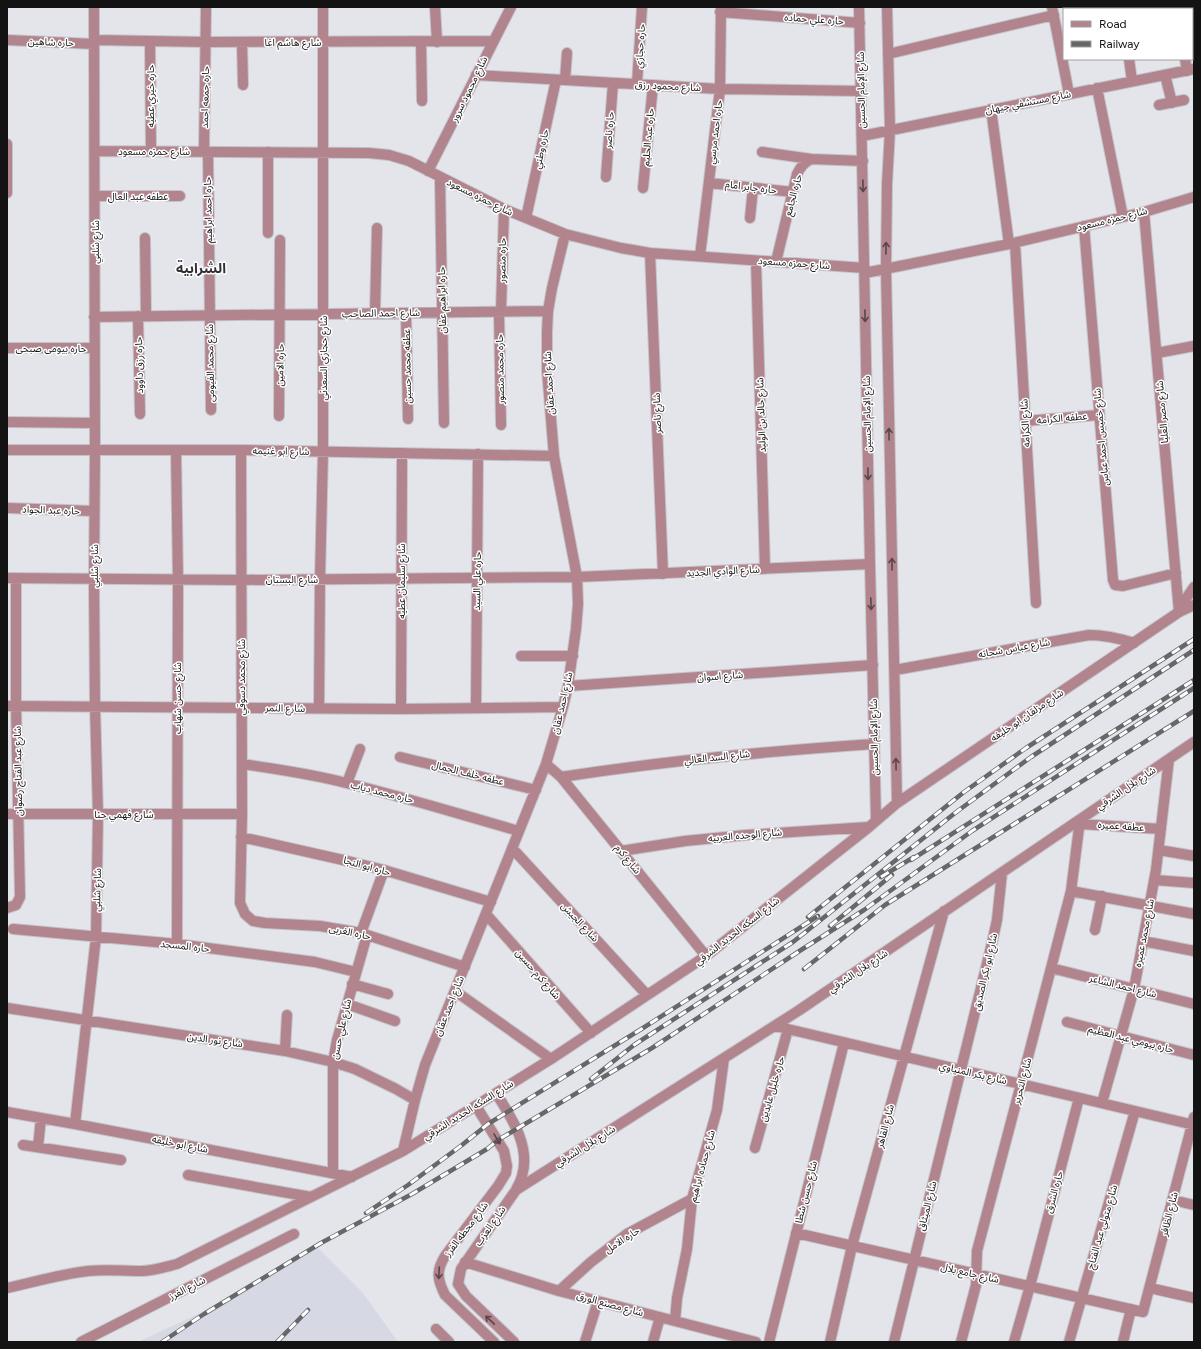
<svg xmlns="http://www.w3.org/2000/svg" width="1201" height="1349" font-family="Figtree,'Noto Sans Arabic',sans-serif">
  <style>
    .built { fill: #d6d8e4 }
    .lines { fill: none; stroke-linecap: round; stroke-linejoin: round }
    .minor-casing { stroke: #c3c3c8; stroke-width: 12 }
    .minor { stroke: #b1848e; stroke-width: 10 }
    .rail-casing { stroke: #666769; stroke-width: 4.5 }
    .rail { stroke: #fff; stroke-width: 3; stroke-dasharray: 9; stroke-linecap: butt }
    .oneway { stroke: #5a464b }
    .labels { text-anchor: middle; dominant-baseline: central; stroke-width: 3; stroke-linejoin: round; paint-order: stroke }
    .street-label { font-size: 10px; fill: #131314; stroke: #fff }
    .district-label { font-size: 14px; font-weight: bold; fill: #303034; stroke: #fff }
  </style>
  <rect width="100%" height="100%" fill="#e4e5ea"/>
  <path class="built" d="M317 1247 363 1293 398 1342H138L217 1305Z"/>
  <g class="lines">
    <defs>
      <path id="minor" d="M435 7 437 42
        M859 7 870 564 876 820
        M887 7 890 130 887 184 886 269 897 803
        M1052 7 1069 94
        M1120 7 1121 9
        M1177 7V9
        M720 12 860 23
        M7 40 94 44
        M94 40 206 42 492 41
        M150 41 151 151
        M242 42 243 85
        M421 42 422 101
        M888 54 1054 15
        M1129 59 1132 81
        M1185 59 1187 71
        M476 75 720 89 861 91
        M1165 75 1172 103
        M565 80 567 53
        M637 84 642 7
        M1097 88 1123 217
        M1159 105 1184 100
        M991 109 1009 244
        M862 136 1194 69
        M7 144V193
        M95 151 369 153 389 155 409 161 504 209 565 234 621 248 650 253 865 268
        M204 152 206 7
        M208 152 211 410
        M762 152 811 159
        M428 171 511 7
        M606 177 613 83
        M440 178 444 423
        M709 183 793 192
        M643 188 653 85
        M95 196H180
        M1144 212 1179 612
        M526 218 556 80
        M750 218 753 188
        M1084 226 1113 580 1115 585 1123 586 1176 573
        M268 233V152
        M145 238 146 316
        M1015 243 1036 603
        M650 253 663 574
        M700 256 720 89 721 7
        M756 261 765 569
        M776 262 797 174C801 166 804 163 811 159L863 161
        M865 273 1009 244 1144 212 1194 197
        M499 312 501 425
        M501 312 504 209
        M375 313 377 228
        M406 313 408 419
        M138 316 140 414
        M94 317 548 311
        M7 348H94
        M1157 353 1194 346
        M279 416 280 240
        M1025 421 1099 415
        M7 422 95 423
        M7 450H241L554 456
        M241 450 242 814 240 903 245 914 253 921 265 923 320 926 361 933 465 967
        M176 451 178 580 177 944
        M7 508 94 511
        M7 578 241 580 577 577 870 564
        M1180 611 1185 600 1194 587
        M521 656H573
        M895 670 1089 635C1105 635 1118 638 1134 643
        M568 686 873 665
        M7 706 401 709 563 707
        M319 708 320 579 323 452V7
        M476 708 478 454
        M401 709 402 453
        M400 757 536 790
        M242 764C277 769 312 774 346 783 405 797 462 815 519 831
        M546 764 561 777 706 956
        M561 777C665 761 769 751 874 744
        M347 783 360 749
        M7 814H242
        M1080 824 1161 829
        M241 837 343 860 384 870 491 902
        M512 848 647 995
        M1159 850 1194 856
        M621 851 685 841 746 835 869 827
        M1155 880 1194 883
        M1071 891 1194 914
        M7 908 16 905 20 897 16 706V579
        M486 914 591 1033
        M13 929 177 944 315 962 356 972
        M1095 930 1102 896
        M361 933 384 870
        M1143 941 1194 951
        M1051 968 1194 1004
        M352 984 388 994
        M455 991 551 1059
        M347 1004 395 1021
        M7 1008 285 1051 333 1062 355 1069 396 1089 415 1100
        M1067 1022 1194 1055
        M775 1026 1194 1125
        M285 1051 287 1015
        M496 1093C511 1117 531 1146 522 1176 521 1181 518 1185 516 1190L461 1269 458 1284 466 1296 514 1342
        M1102 1103 1134 989 1156 870 1169 759
        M476 1106 504 1151 507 1166 506 1173 498 1186 445 1256C436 1271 437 1279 445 1295L494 1342
        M7 1112 75 1124 352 1177
        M75 1124 96 937 98 814 95 706 94 580 95 451 94 7
        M23 1145 121 1160
        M38 1147 41 1118
        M755 1148 788 1029
        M403 1151 415 1100 425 1065 546 764 563 707 568 686 576 629 578 604 577 577 554 456 547 370V332L548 311 552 288 565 234
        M333 1173V1062L337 1040 367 935
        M188 1175 311 1197
        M516 1190 798 1011 1194 742
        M1173 1200 1194 1205
        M796 1233 1143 1312 1194 1117
        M465 1262 559 1291 756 1342
        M7 1288C34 1282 61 1274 88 1271 106 1269 123 1271 141 1271 153 1271 165 1267 177 1264L403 1151 551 1059 706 956 869 827 897 803 1179 612 1194 605
        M1150 1288 1194 1298
        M559 1291 591 1262 627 1234 692 1199
        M675 1321 677 1298 687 1249 692 1199 717 1110 724 1058
        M436 1329 449 1342
        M81 1342 294 1234
        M585 1342 598 1301
        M653 1342 660 1317
        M769 1342 844 1043
        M830 1342 852 1246 944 911
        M894 1342 992 943 997 920 1002 873
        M961 1342 976 1285 977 1251 1021 1084 1071 891 1080 820
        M1014 1342 1030 1286 1079 1098
        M1069 1342 1135 1111
        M1123 1342 1131 1309"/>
    </defs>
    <use href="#minor" class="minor-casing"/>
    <use href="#minor" class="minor"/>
    <defs>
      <path id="rail" d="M911 860 1194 680
        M881 877 914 857
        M808 917 964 792 1026 748 1194 639
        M830 926 892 875
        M804 969 885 905 1194 711
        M591 1079 634 1045 793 942 955 813 1031 757 1194 650
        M366 1213 408 1185 462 1145 488 1124 643 1028 818 916
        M162 1342 204 1314 321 1243 412 1194 487 1149 498 1140 652 1048 801 950 864 910 972 831 1194 688
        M277 1342 308 1310"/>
    </defs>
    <use href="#rail" class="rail-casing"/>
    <use href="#rail" class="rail"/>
  </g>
  <defs><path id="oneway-shaft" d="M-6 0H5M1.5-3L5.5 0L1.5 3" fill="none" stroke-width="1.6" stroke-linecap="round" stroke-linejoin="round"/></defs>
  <g class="oneway">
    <use href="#oneway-shaft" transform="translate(863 186) rotate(89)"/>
    <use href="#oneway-shaft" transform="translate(886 248) rotate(-89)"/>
    <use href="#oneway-shaft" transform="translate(865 316) rotate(89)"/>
    <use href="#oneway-shaft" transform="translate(889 434) rotate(-91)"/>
    <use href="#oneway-shaft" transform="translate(868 474) rotate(89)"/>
    <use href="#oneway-shaft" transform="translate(892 564) rotate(-91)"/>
    <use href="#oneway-shaft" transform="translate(871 604) rotate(88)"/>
    <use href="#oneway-shaft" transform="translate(896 764) rotate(-91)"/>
    <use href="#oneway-shaft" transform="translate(497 1139) rotate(59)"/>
    <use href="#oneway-shaft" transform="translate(439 1273) rotate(93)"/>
    <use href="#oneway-shaft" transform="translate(490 1320) rotate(-137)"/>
  </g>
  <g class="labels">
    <g class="street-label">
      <text transform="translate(814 19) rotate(4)">حاره علي حماده</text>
      <text transform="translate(51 42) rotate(2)">حاره شاهين</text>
      <text x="293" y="42">شارع هاشم اغا</text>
      <text transform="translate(640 46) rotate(-86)">حاره حجازي</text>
      <text transform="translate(668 86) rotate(3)">شارع محمود رزق</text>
      <text transform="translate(469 89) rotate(-64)">شارع محمود سرور</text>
      <text transform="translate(861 90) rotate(-91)">شارع الإمام الحسين</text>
      <text transform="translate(150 96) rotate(-90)">حاره خيري عطيه</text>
      <text transform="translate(205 97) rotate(-89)">حاره جمعه احمد</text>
      <text transform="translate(1028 102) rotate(-11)">شارع مستشفي جيهان</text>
      <text transform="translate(609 130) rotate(-86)">حاره ناصر</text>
      <text transform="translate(715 132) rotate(-83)">حاره احمد مرسي</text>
      <text transform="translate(648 137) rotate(-85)">حاره عبد الحليم</text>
      <text transform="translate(541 149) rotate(-78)">حاره وطني</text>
      <text x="154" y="151">شارع حمزه مسعود</text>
      <text transform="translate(751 187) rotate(7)">حاره جابر امام</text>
      <text transform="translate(793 195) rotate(-75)">حاره الجامع</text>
      <text x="138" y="196">عطفه عبد العال</text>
      <text transform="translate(480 197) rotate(26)">شارع حمزه مسعود</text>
      <text transform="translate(208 210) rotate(-91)">حاره احمد ابراهيم</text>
      <text transform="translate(1112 219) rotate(-14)">شارع حمزه مسعود</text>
      <text transform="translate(95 242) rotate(-90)">شارع شلبي</text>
      <text transform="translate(502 260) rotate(-89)">حاره منصور</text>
      <text transform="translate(794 263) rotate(4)">شارع حمزه مسعود</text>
      <text transform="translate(442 300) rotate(-91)">حاره ابراهيم عفان</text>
      <text transform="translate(381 313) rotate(-1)">شارع احمد الصاحب</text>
      <text x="51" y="348">حاره بيومى صبحى</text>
      <text transform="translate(323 358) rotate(-90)">شارع حجازي السعدني</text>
      <text transform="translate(210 363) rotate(-91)">شارع محمد الفيومى</text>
      <text transform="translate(139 365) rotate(-91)">حاره رزق داوود</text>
      <text transform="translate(280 365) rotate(-89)">حاره الامين</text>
      <text transform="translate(407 366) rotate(-91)">عطفه محمد حسين</text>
      <text transform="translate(500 369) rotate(-91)">حاره محمد منصور</text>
      <text transform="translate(549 383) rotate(-93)">شارع احمد عفان</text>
      <text transform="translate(1162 412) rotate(-95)">شارع مصر العليا</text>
      <text transform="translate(657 413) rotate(-92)">شارع ناصر</text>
      <text transform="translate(867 414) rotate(-91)">شارع الإمام الحسين</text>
      <text transform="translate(761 415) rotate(-92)">شارع خالد بن الوليد</text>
      <text transform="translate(1062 418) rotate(-5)">عطفه الكرامه</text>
      <text transform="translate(1025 423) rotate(-93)">شارع الكرامه</text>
      <text transform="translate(1101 437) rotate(-95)">شارع خميس احمد عباس</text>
      <text transform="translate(281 451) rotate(1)">شارع ابو غنيمه</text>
      <text transform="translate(51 510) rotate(2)">حاره عبد الجواد</text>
      <text transform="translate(94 566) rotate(-90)">شارع شلبي</text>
      <text transform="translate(723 571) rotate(-3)">شارع الوادي الجديد</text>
      <text x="292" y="579">شارع البستان</text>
      <text transform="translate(401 581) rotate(-90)">شارع سليمان عطيه</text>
      <text transform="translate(477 581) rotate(-89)">حاره علي السيد</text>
      <text transform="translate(1014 648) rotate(-10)">شارع عباس شحاته</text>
      <text transform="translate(720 676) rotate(-4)">شارع اسوان</text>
      <text transform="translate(241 677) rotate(-90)">شارع محمد دسوقي</text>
      <text transform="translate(177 698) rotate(-90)">شارع حسن شهاب</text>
      <text transform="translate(562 703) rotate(-77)">شارع احمد عفان</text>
      <text transform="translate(285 708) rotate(1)">شارع النمر</text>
      <text transform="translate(1027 715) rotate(-34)">شارع مزلقان ابو خليفه</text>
      <text transform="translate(874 737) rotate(-91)">شارع الإمام الحسين</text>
      <text transform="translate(717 757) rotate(-6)">شارع السد العالي</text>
      <text transform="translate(18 771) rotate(-91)">شارع عبد الفتاح رضوان</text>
      <text transform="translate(468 773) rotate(14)">عطفه خلف الجمال</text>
      <text transform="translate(1126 788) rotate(-34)">شارع بلال الشرقي</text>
      <text transform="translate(382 792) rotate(14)">حاره محمد دياب</text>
      <text x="124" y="814">شارع فهمي حنا</text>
      <text transform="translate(1121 826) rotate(4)">عطفه عميره</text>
      <text transform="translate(745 835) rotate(-5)">شارع الوحده العربيه</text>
      <text transform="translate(628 859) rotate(51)">شارع كرم</text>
      <text transform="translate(367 866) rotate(15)">حاره ابو النجا</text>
      <text transform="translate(97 890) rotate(-89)">شارع شلبي</text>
      <text transform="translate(580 922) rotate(47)">شارع الجيش</text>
      <text transform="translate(737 931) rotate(-38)">شارع السكه الحديد الشرقي</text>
      <text transform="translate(350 932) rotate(12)">حاره الغربى</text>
      <text transform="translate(1144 933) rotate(-79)">شارع محمد عميره</text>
      <text transform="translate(185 946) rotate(6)">حاره المسجد</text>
      <text transform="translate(858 971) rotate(-34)">شارع بلال الشرقي</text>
      <text transform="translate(985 972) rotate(-77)">شارع ابو بكر الصديق</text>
      <text transform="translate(538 974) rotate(49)">شارع كرم حسين</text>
      <text transform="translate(1123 986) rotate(14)">شارع احمد الشاعر</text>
      <text transform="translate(449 1006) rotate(-68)">شارع احمد عفان</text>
      <text transform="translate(341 1029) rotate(-77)">شارع علي حسن</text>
      <text transform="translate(1131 1039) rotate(14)">حاره بيومي عبد العظيم</text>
      <text transform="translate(215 1040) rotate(8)">شارع نور الدين</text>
      <text transform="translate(973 1073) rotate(13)">شارع بكر المنياوي</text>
      <text transform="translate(1022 1081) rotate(-75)">شارع التحرير</text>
      <text transform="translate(772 1089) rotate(-74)">حاره خليل عابدين</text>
      <text transform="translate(468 1110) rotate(-32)">شارع السكه الحديد الشرقي</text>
      <text transform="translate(885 1126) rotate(-75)">شارع القاهر</text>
      <text transform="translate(180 1144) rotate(11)">شارع ابو خليفه</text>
      <text transform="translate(585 1146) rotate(-32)">شارع بلال الشرقي</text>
      <text transform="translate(702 1166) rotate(-75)">شارع حماده ابراهيم</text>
      <text transform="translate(806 1192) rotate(-76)">شارع حسن شطا</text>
      <text transform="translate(1054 1192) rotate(-75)">حاره الشرق</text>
      <text transform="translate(927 1206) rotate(-76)">شارع الميثاق</text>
      <text transform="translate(1169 1214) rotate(-76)">شارع الظافر</text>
      <text transform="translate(490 1226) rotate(-55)">شارع العزب</text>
      <text transform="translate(1102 1227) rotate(-74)">شارع متولي عبد الفتاح</text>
      <text transform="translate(466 1229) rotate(-53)">شارع محطه الفرز</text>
      <text transform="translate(622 1240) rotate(-33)">حاره الامل</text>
      <text transform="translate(970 1273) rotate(13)">شارع جامع بلال</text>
      <text transform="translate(187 1288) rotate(-27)">شارع الفرز</text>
      <text transform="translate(610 1304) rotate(15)">شارع مصنع الورق</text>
    </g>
    <g class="district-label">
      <text x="201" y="268">الشرابية</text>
    </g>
  </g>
  <rect width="1201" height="1349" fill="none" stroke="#131314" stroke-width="16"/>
  <rect x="1063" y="8" width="130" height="52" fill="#ffffff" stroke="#a1a1a1"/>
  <rect x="1071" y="21" width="20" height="6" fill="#b1848e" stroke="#a1a1a1"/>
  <text x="1099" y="28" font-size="12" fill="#131314">Road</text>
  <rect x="1071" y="41" width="20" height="6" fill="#666769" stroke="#a1a1a1"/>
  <text x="1099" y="48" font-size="12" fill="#131314">Railway</text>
</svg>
